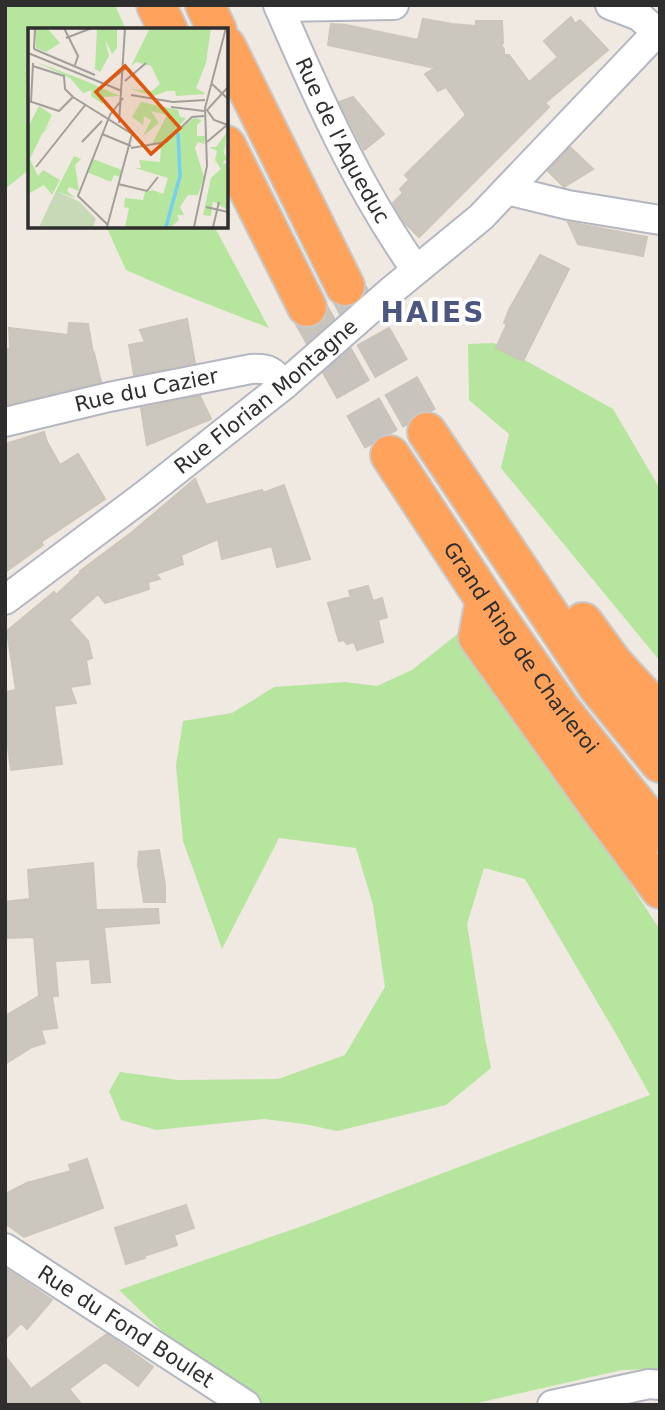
<svg xmlns="http://www.w3.org/2000/svg" width="665" height="1410" font-family="'DejaVu Sans',sans-serif">
  <style>
    .green { fill: #b6e59e }
    .building { fill: #cbc7bf; stroke: #cbc5ba; stroke-width: 2 }
    .lines { fill: none; stroke-linecap: round; stroke-linejoin: round }
    .highway-tunnel { stroke: #c8c4bd; stroke-width: 38; stroke-dasharray: 38 19; stroke-linecap: butt }
    .street-casing { stroke: #b4b7c1; stroke-width: 32 }
    .highway-casing { stroke: #c9c9c9; stroke-width: 42 }
    .street { stroke: #fff; stroke-width: 28 }
    .highway { stroke: #ffa35c; stroke-width: 38 }
    .labels { text-anchor: middle; dominant-baseline: central; stroke-width: 7; stroke-linejoin: round; paint-order: stroke }
    .street-label { font-size: 21px; fill: #2e2e2e; stroke: #fff }
    .district-label { font-size: 28px; font-weight: bold; letter-spacing: 2px; fill: #4d5680; stroke: #fff }
    .inset-river { fill: none; stroke: #75cff0; stroke-width: 3.5 }
    .inset-road { fill: none; stroke: #a29e99; stroke-width: 2 }
    .view { fill: #df570e; fill-opacity: 0.15; stroke: #df570e; stroke-width: 3.5 }
    .inset-edge { fill: none; stroke: #2e2e2e; stroke-width: 3.5 }
  </style>
  <rect width="100%" height="100%" fill="#efe9e1"/>
  <path class="green" d="M5 5H115L126 30H30V169L5 189Z
    M106 226H214L269 328 172 290 126 270Z
    M494 343 613 409 660 489V661L501 468 509 434 469 400 468 344Z
    M460 632 562 778 660 930V1369L622 1370 469 1405H262L170 1339 119 1290 308 1224 650 1095 616 1034 525 879 484 868 467 924 485 1038 491 1068 446 1105 337 1131 304 1124 264 1119 156 1130 121 1120 109 1091 120 1072 178 1080 278 1079 345 1055 385 987 373 905 356 848 279 838 222 949 183 841 176 766 183 721 232 713 274 687 345 682 377 686 412 670Z"/>
  <path class="building" d="M571 17 575 24 580 20 608 50 545 103 549 107 419 237 404 222 393 203 403 193 400 189 409 180 405 175 466 115 446 87 438 91 425 74 435 68 328 45 331 24 346 25 418 40 423 19 452 24 476 26V21H502L503 43 501 45 504 49V55H509L529 82 558 57 544 41Z
    M353 97 384 134 364 150 339 102Z
    M570 147 593 169 564 187 548 171Z
    M568 222 647 237 643 256 578 244Z
    M540 255 569 269 523 361 496 348 507 324 504 323 509 310Z
    M187 319 195 363 134 375 129 345 145 342 140 330Z
    M69 323 88 324 93 354 94 353 101 382 5 405V349H10L9 328 68 335Z
    M200 396 211 419 147 445 141 408Z
    M44 432 47 442 60 465 78 454 105 499 41 542 43 545 5 572V444Z
    M195 479 206 505 262 490 263 493 284 485 310 559 277 567 272 546 222 559 218 539 181 555 183 564 156 574 160 579 148 582 149 589 105 603 98 594 69 620 88 641 92 658 86 660 90 684 70 687 76 703 54 706 62 764 11 770 5 724V692L16 690 7 631 54 592 56 595 81 572 80 571 131 533Z
    M368 586 373 601 382 598 387 617 378 620 383 642 357 650 354 642 347 644 344 640 339 641 328 603 351 597 349 591Z
    M159 850 165 885V902H144L138 865 139 852Z
    M93 863 96 910 158 909 159 923 104 927 110 982 92 983 90 959 55 961 58 996H52L57 1028 41 1030 45 1043 32 1047 5 1064V1016L39 996 34 937 5 938V902L30 899 28 870Z
    M87 1159 103 1208 24 1237 5 1223V1194L27 1183 71 1171 69 1165Z
    M186 1205 194 1228 174 1235 177 1245 144 1256 145 1258 126 1264 115 1228Z
    M5 1268 52 1300 27 1329 21 1323 5 1339Z
    M107 1334 153 1367 138 1386 105 1362 69 1389 82 1405H5V1356L31 1389Z"/>
  <g class="lines">
    <path class="highway-tunnel" d="M345 286 427 432
      M307 307 390 455"/>
    <defs>
      <g id="street">
        <path id="s1" d="M278 5C318 98 358 188 416 270"/>
        <path d="M610 5 639 16 657 32"/>
        <path d="M279 7 394 5"/>
        <path d="M507 190 568 205 660 220"/>
        <path id="s2" d="M5 422 109 397 251 369C269 368 273 371 284 385"/>
        <path id="s3" d="M5 600 145 495 284 385 391 291 481 217 660 29"/>
        <path id="s4" d="M5 1248 246 1405"/>
        <path d="M552 1405 649 1384 660 1385"/>
      </g>
      <g id="highway">
        <path d="M156 5 168 30"/>
        <path d="M205 5 217 30"/>
        <path d="M226 46 345 286"/>
        <path d="M226 145 307 307"/>
        <path d="M427 432 598 687 660 763"/>
        <path id="s5" d="M390 455 485 600 562 711 660 833"/>
        <path d="M485 600 478 637 599 807 660 889"/>
        <path d="M583 622 613 663 660 714"/>
      </g>
    </defs>
    <use href="#street" class="street-casing"/>
    <use href="#highway" class="highway-casing"/>
    <use href="#street" class="street"/>
    <use href="#highway" class="highway"/>
  </g>
  <g class="labels">
    <g class="street-label">
      <text stroke="none"><textPath href="#s1" startOffset="150">Rue de l'Aqueduc</textPath></text>
      <text stroke="none"><textPath href="#s2" startOffset="145">Rue du Cazier</textPath></text>
      <text stroke="none"><textPath href="#s3" startOffset="331">Rue Florian Montagne</textPath></text>
      <text stroke="none"><textPath href="#s5" startOffset="233">Grand Ring de Charleroi</textPath></text>
      <text stroke="none"><textPath href="#s4" startOffset="144">Rue du Fond Boulet</textPath></text>
    </g>
    <g class="district-label">
      <text x="433" y="312">HAIES</text>
    </g>
  </g>
  <g transform="translate(28 28)">
    <rect width="200" height="200" fill="#efe9e1"/>
    <path d="M7 0H19L32 15 18 24 8 20ZM69 0H89V20L84 26 77 11 81 28 72 44 67 41ZM122 0H183L178 35 168 60 178 66 148 68 147 63H139L126 68 102 61 124 63 132 56 123 38 108 34 103 38ZM6 33 53 51 92 68 76 69 75 76 63 68 64 62 55 65 42 50ZM113 74 150 82 152 89 158 90 140 112 124 116 139 87 123 83 131 95 115 108 123 92 116 88 115 97 104 89ZM11 78 24 87 17 102 31 87 14 106 2 131 10 148 15 142 32 152 24 167 16 157 0 166V99ZM166 90 174 92 169 97V108H178L176 116 170 114 167 120 176 149 170 167H160L152 179 156 187H149L151 192 143 199H97L101 180 96 179 97 170 115 172 117 164 125 162 135 166 140 150 107 140H113L111 132 132 134 133 117ZM199 104 196 125 199 131 194 135 199 136V182L185 173 183 188 175 187 183 150 193 141 187 132 189 123 181 119H188ZM46 128 53 131 47 137 51 163 41 159 39 163 47 170 28 163ZM65 131 94 142 91 149 86 147 83 154 59 144Z" fill="#b6e59e"/>
    <path d="M28 163 52 174 68 191 65 199H11Z" fill="#c8d9b8"/>
    <path class="inset-river" d="M138 199 152 148 150 105"/>
    <path class="inset-road" d="M36 0 50 28 47 37M38 10 64 0M6 21 67 47M6 21 7 0M0 25 94 63M5 38 36 48 37 61 45 69 104 106 79 199M97 53 118 35M80 54 98 40M184 56 200 71M200 59 179 82 186 92 200 97M103 67 145 74 177 72M4 74 31 83 45 69M3 75 5 35M143 79 176 83M91 95 97 0M74 106 103 118M54 114 74 93M179 114 199 97M103 120 138 114 164 89 176 88M8 139 58 76M90 156 119 163 130 149M178 179 200 184M80 197 50 168 82 87 95 70M166 199 179 138 177 80 198 0M185 199 191 174"/>
    <path class="view" d="M97 38 152 100 123 126 68 64Z"/>
    <rect width="200" height="200" class="inset-edge"/>
  </g>
  <rect width="665" height="1410" fill="none" stroke="#2e2e2e" stroke-width="14"/>
</svg>
